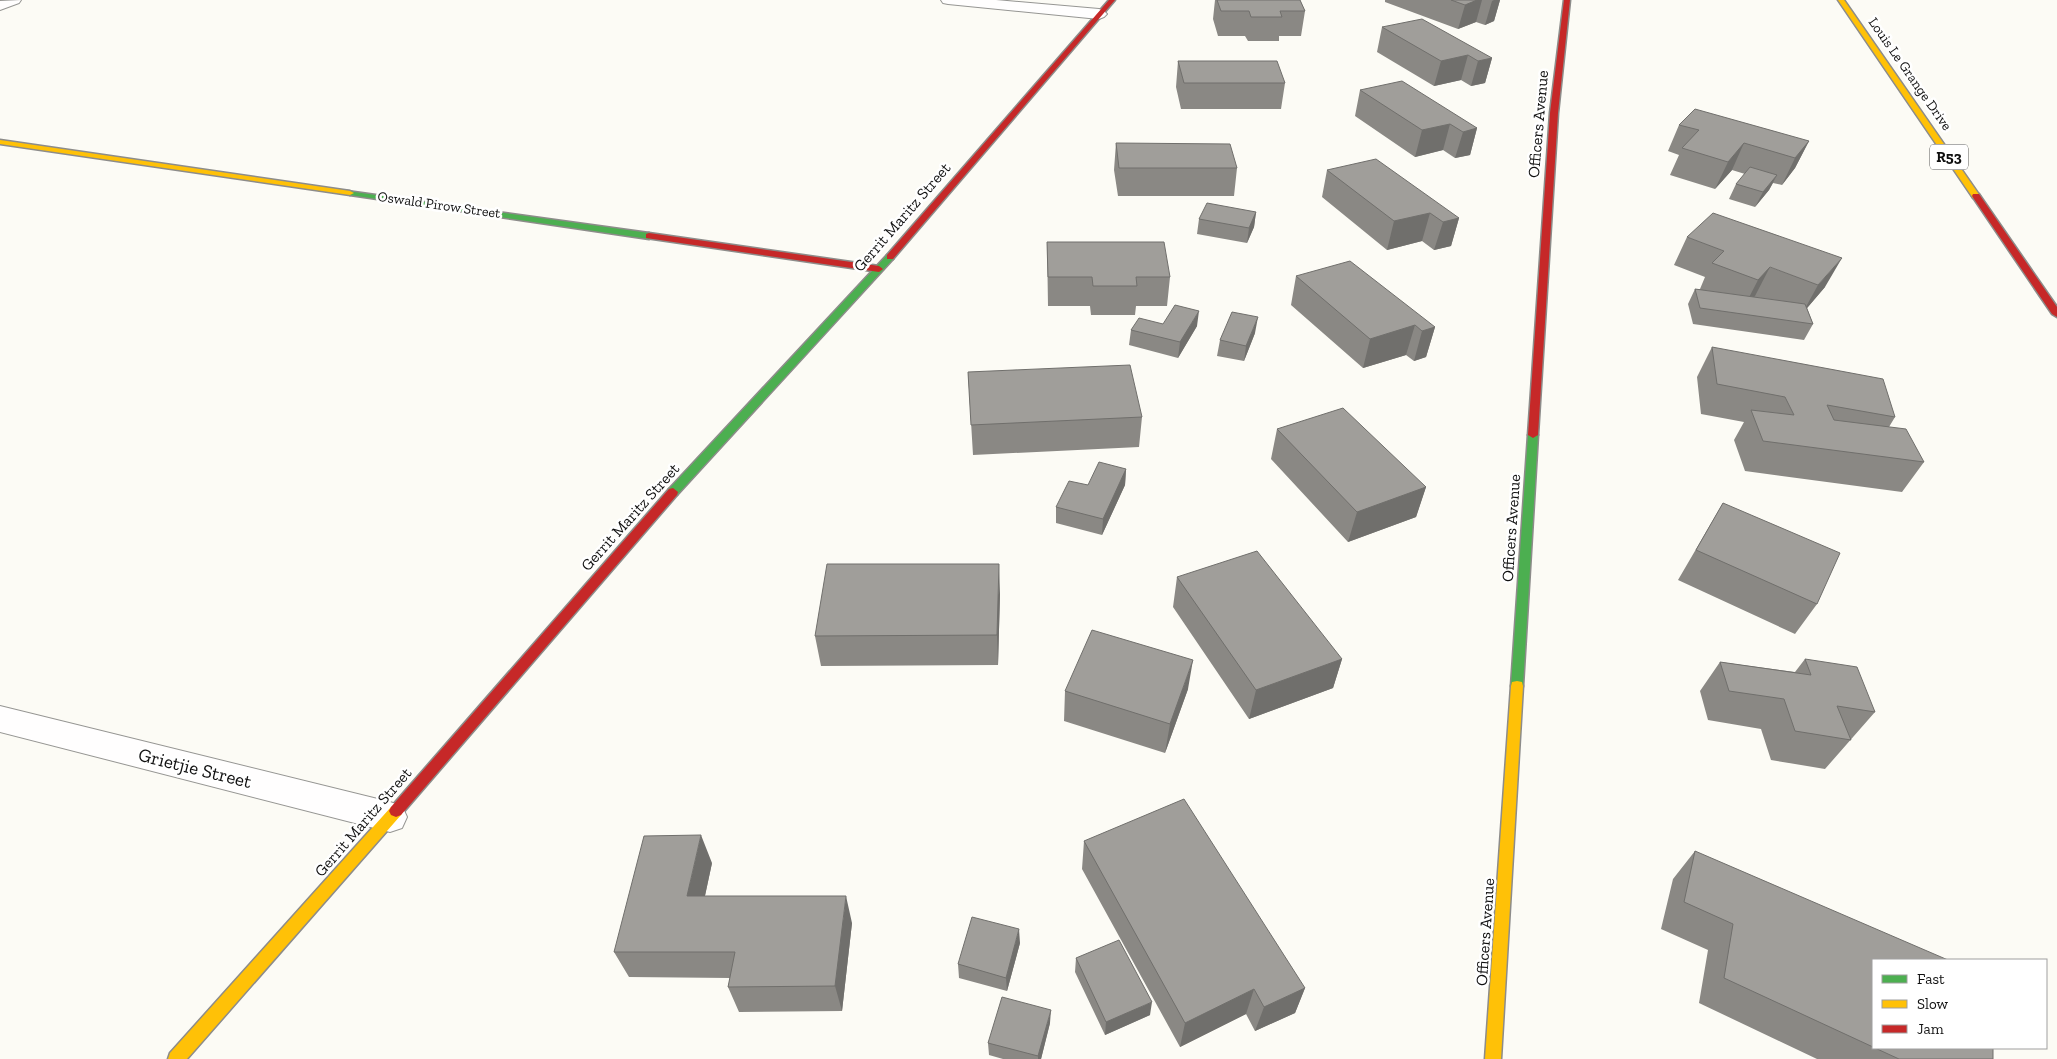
<svg xmlns="http://www.w3.org/2000/svg" width="2057" height="1059" font-family="'Zilla Slab',serif">
  <style>
    .lines { fill: none; stroke-linecap: round; stroke-linejoin: round }
    .street-casing { stroke: #969693; stroke-width: 2 }
    .fast-casing { stroke: #8d8c8a; stroke-width: 3 }
    .slow-casing { stroke: #8d8c8a; stroke-width: 3 }
    .jam-casing { stroke: #8d8c8a; stroke-width: 3 }
    .street { fill: #fffefe; fill-rule: evenodd }
    .fast { fill: #4caf50; fill-rule: evenodd }
    .slow { fill: #ffc107; fill-rule: evenodd }
    .jam { fill: #c62828; fill-rule: evenodd }
    .wall { fill: #8a8884 }
    .shaded-wall { fill: #706f6c }
    .building { fill: #a09e9a; stroke: #706f6c }
    .labels { text-anchor: middle; dominant-baseline: central; stroke-width: 5; stroke-linejoin: round; paint-order: stroke }
    .far-street-label { font-size: 14px; fill: #101010; stroke: #fff }
    .shield { fill: #fff; stroke: #585858; stroke-width: 1 }
    .shield-label { font-size: 15px; font-weight: bold; fill: #101010 }
    .street-label { font-size: 16px; fill: #101010; stroke: #fff }
    .near-street-label { font-size: 19px; fill: #101010; stroke: #fff }
  </style>
  <rect width="100%" height="100%" fill="#fcfbf5"/>
  <g class="lines">
    <defs>
      <path id="street" d="M21 0 19 3 0 10V1Z
        M941 0H996L1099 9 1104 11 1107 14 1104 17 1099 19 948 4 943 3Z
        M0 706 390 802 402 806 407 817 402 828 390 832 0 732Z"/>
      <path id="fast" d="M347 191 649 233 653 236 649 239 350 195 346 193Z
        M890 254 894 257 893 259 677 495H669L668 492 669 489 887 255Z
        M1533 432 1538 435 1523 686 1522 690 1517 691 1512 690 1511 686 1528 435Z"/>
      <path id="slow" d="M1838 0H1844L1980 196 1979 198H1973Z
        M0 140 350 191 354 193 350 195 0 144Z
        M1517 681 1522 682 1523 686 1501 1059H1485L1511 686 1512 682Z
        M396 805 401 807 403 811 401 815 187 1059H168L170 1053 391 807Z"/>
      <path id="jam" d="M1109 0H1115L893 259H887V255Z
        M1564 0H1570L1558 113 1538 435 1533 438 1528 435 1550 113Z
        M1973 194H1979L2057 307V317L2052 314 1972 196Z
        M649 233 879 266 883 269 879 272 646 238V234Z
        M673 488 678 492 677 495 401 815 396 817 391 815 389 811 391 807 669 489Z"/>
    </defs>
    <use href="#street" class="street-casing"/>
    <use href="#fast" class="fast-casing"/>
    <use href="#slow" class="slow-casing"/>
    <use href="#jam" class="jam-casing"/>
    <use href="#street" class="street"/>
    <use href="#fast" class="fast"/>
    <use href="#slow" class="slow"/>
    <use href="#jam" class="jam"/>
  </g>
  <path class="wall" d="M1215 0H1300L1305 11 1301 36H1279V41H1248L1245 36H1218L1213 19Z
    M1385 0H1500L1494 21 1485 25 1476 22 1458 29 1385 2Z
    M1382 27 1492 58 1485 83 1471 86 1461 80 1434 86 1377 52Z
    M1178 61 1285 83 1281 109H1181L1176 87Z
    M1360 90 1477 128 1470 155 1455 158 1443 150 1415 157 1355 116Z
    M1679 125 1809 141 1795 168 1782 185 1773 183 1769 190 1755 207 1729 199 1736 184 1745 174 1732 170 1715 189 1670 175 1679 155 1668 151Z
    M1116 143 1237 168 1234 196H1118L1114 170Z
    M1327 170 1459 218 1451 246 1434 250 1422 241 1387 250 1322 197Z
    M1256 212 1254 227 1247 243 1197 234 1199 219Z
    M1687 237 1825 287 1807 308 1813 324 1804 340 1693 324 1688 304 1695 289H1700L1705 277 1674 265Z
    M1047 242 1170 277 1167 306H1136L1135 315H1091L1090 306H1048Z
    M1296 276 1435 327 1426 357 1414 361 1406 355 1363 368 1291 305Z
    M1163 324 1197 326 1178 358 1129 345 1131 330Z
    M1255 333 1244 361 1217 356 1220 340Z
    M1712 347 1895 417 1889 427 1924 462 1902 492 1745 471 1734 440 1744 422 1701 414 1697 377Z
    M968 372 1142 417 1139 447 973 455Z
    M1277 429 1426 487 1416 517 1348 542 1271 459Z
    M1126 469 1125 485 1102 535 1056 523V507L1088 485Z
    M1723 503 1817 604 1795 634 1678 580Z
    M1177 577 1342 659 1333 688 1249 719 1173 607Z
    M1000 594 998 665 821 666 815 636Z
    M1805 659 1875 712 1825 769 1771 760 1761 729 1708 720 1700 691 1720 662 1795 672Z
    M1188 689 1165 753 1064 721 1065 691Z
    M1084 841 1305 988 1295 1013 1255 1031 1246 1014 1180 1047 1082 869Z
    M1695 851 1873 960V1048H1993V1059H1817L1699 1003 1708 950 1661 929 1673 879Z
    M712 863 705 896 852 923 842 1011 739 1012 728 987 730 978 629 977 614 952Z
    M1020 943 1007 991 959 978 958 964Z
    M1076 958 1150 1015 1105 1035 1075 972Z
    M1050 1023 1041 1059H1003L989 1055 988 1043Z"/>
  <path class="shaded-wall" d="M1477 0H1482L1476 22 1458 29 1465 5Z
    M1494 0H1500L1494 21 1485 25 1492 1Z
    M1468 55 1461 80 1434 86 1441 61Z
    M1492 58 1485 83 1471 86 1478 61Z
    M1450 124 1443 150 1415 157 1422 130Z
    M1477 128 1470 155 1455 158 1463 132Z
    M1809 141 1795 168 1782 185 1795 158Z
    M1744 143 1732 170 1715 189 1728 162Z
    M1777 175 1769 190 1755 207 1763 192Z
    M1256 212 1254 227 1247 243 1249 228Z
    M1430 213 1422 241 1387 250 1394 221Z
    M1459 218 1451 246 1434 250 1443 222Z
    M1842 258 1825 287 1802 314 1818 285Z
    M1770 267 1755 296 1743 309 1758 280Z
    M1199 311 1197 326 1178 358 1180 342Z
    M1258 317 1255 333 1244 361 1246 346Z
    M1415 325 1406 355 1363 368 1370 339Z
    M1435 327 1426 357 1414 361 1422 331Z
    M1126 469 1125 485 1102 535 1103 519Z
    M1426 487 1416 517 1348 542 1357 512Z
    M999 564 1000 594 998 665 997 635Z
    M1342 659 1333 688 1249 719 1256 690Z
    M1193 660 1188 689 1165 753 1170 724Z
    M701 835 712 863 699 923 687 896Z
    M846 896 852 923 842 1011 835 986Z
    M1019 929 1020 943 1007 991 1006 978Z
    M1305 988 1295 1013 1255 1031 1264 1007Z
    M1254 989 1246 1014 1180 1047 1185 1023Z
    M1152 1002 1150 1015 1105 1035 1106 1022Z
    M1051 1010 1050 1023 1041 1059H1038V1056Z"/>
  <path class="building" d="M1217 0H1300L1305 11H1280L1282 17H1251L1249 11H1221Z
    M1451 0H1477L1465 5Z
    M1422 19 1492 58 1478 61 1468 55 1441 61 1382 27Z
    M1178 61H1277L1285 83H1184Z
    M1402 81 1477 128 1463 132 1450 124 1422 130 1360 90Z
    M1695 109 1809 141 1795 158 1744 143 1728 162 1682 148 1699 130 1679 125Z
    M1116 143 1230 144 1237 168H1119Z
    M1376 159 1459 218 1443 222 1430 213 1394 221 1327 170Z
    M1750 167 1777 175 1763 192 1736 184Z
    M1207 203 1256 212 1249 228 1199 219Z
    M1713 213 1842 258 1818 285 1770 267 1758 280 1712 263 1724 251 1687 237Z
    M1047 242H1164L1170 277H1136L1137 286H1093L1092 277H1048Z
    M1350 261 1435 327 1422 331 1415 325 1370 339 1296 276Z
    M1695 289 1805 304 1813 324 1700 308Z
    M1175 305 1199 311 1180 342 1131 330 1139 318 1163 324Z
    M1232 312 1258 317 1246 346 1220 340Z
    M1712 347 1883 379 1895 417 1827 405 1834 420 1906 429 1924 462 1763 441 1751 410 1794 415 1785 397 1717 384Z
    M1130 365 1142 417 971 425 968 372Z
    M1343 408 1426 487 1357 512 1277 429Z
    M1099 462 1126 469 1103 519 1056 507 1069 481 1088 485Z
    M1723 503 1840 553 1817 604 1696 550Z
    M1257 551 1342 659 1256 690 1177 577Z
    M827 564H999L997 635 815 636Z
    M1092 630 1193 660 1170 724 1065 691Z
    M1805 659 1857 667 1875 712 1837 706 1851 740 1795 731 1784 699 1729 691 1720 662 1811 675Z
    M1184 799 1305 988 1264 1007 1254 989 1185 1023 1084 841Z
    M701 835 687 896H846L835 986 728 987 735 952H614L644 836Z
    M1695 851 1948 960H1873V1047L1724 978 1733 924 1684 902Z
    M972 917 1019 929 1006 978 958 964Z
    M1119 940 1152 1002 1106 1022 1076 958Z
    M1002 997 1051 1010 1038 1056 988 1043Z
    M1875 1048H1993V1059H1899Z"/>
  <g class="labels">
    <g class="far-street-label">
      <text transform="translate(1910 74) rotate(55)">Louis Le Grange Drive</text>
      <text transform="translate(439 205) rotate(8)">Oswald Pirow Street</text>
    </g>
    <rect class="shield" x="1930" y="144.5" width="38" height="25" rx="4"/>
    <g class="shield-label">
      <text x="1949" y="157">R53</text>
    </g>
    <g class="street-label">
      <text transform="translate(1538 124) rotate(-85)">Officers Avenue</text>
      <text transform="translate(902 217) rotate(-49)">Gerrit Maritz Street</text>
      <text transform="translate(630 517) rotate(-48)">Gerrit Maritz Street</text>
      <text transform="translate(1511 528) rotate(-86)">Officers Avenue</text>
      <text transform="translate(363 822) rotate(-49)">Gerrit Maritz Street</text>
      <text transform="translate(1485 932) rotate(-86)">Officers Avenue</text>
    </g>
    <g class="near-street-label">
      <text transform="translate(195 768) rotate(14)">Grietjie Street</text>
    </g>
  </g>
  <rect x="1872" y="959" width="175" height="90" fill="#ffffff" stroke="#9f9f9f"/>
  <rect x="1882" y="975" width="25" height="8" fill="#4caf50" stroke="#9f9f9f"/>
  <text x="1917" y="984" font-size="15" fill="#101010">Fast</text>
  <rect x="1882" y="1000" width="25" height="8" fill="#ffc107" stroke="#9f9f9f"/>
  <text x="1917" y="1009" font-size="15" fill="#101010">Slow</text>
  <rect x="1882" y="1025" width="25" height="8" fill="#c62828" stroke="#9f9f9f"/>
  <text x="1917" y="1034" font-size="15" fill="#101010">Jam</text>
</svg>
